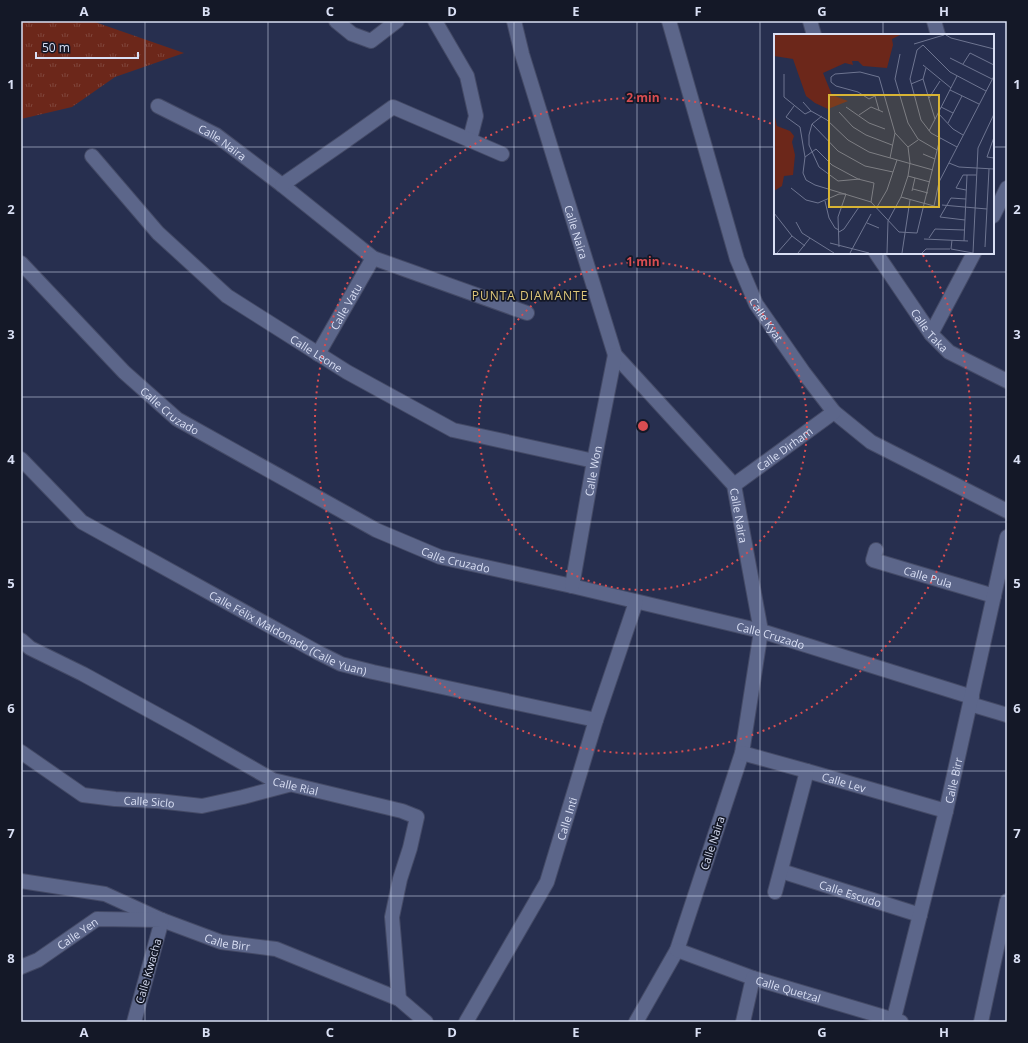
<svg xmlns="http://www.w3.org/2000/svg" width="1028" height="1043" font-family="'Open Sans',sans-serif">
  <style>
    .grass { fill: url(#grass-tufts) }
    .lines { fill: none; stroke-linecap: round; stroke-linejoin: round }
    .minor-casing { stroke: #444a66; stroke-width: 16 }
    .minor { stroke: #5c668a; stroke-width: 14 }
    .grid { fill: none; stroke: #d9dff4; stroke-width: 1; stroke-opacity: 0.55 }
    .ring { fill: none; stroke: #d74d51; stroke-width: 2; stroke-dasharray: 2 4 }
    .labels { text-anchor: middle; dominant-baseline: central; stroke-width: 3.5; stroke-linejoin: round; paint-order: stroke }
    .street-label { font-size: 11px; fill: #d9dff4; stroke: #141827 }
    .neighbourhood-label { font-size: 12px; letter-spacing: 1px; fill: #dfc77a; stroke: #141827 }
    .inset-road { fill: none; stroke: #6e7591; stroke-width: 1 }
    .view { fill: #d8b434; fill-opacity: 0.15; stroke: #d8b434; stroke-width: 2 }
    .inset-edge { fill: none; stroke: #d9dff4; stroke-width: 2 }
    .centre { fill: #d74d51; stroke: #141827; stroke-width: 2 }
    .ring-label { font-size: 12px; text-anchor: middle; font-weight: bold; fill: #d74d51; stroke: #141827; stroke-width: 3.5; stroke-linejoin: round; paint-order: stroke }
    .neatline { fill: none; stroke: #d9dff4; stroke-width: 1.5 }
    .grid-label { font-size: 13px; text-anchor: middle; font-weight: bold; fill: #d9dff4 }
  </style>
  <defs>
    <pattern id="grass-tufts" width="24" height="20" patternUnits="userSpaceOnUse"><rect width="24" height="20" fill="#6c271a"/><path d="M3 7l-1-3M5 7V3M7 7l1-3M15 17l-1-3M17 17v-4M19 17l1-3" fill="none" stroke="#80463c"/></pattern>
  </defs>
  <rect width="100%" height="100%" fill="#272f4f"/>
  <path class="grass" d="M21 21H92L184 53 115 77 72 107 21 119Z"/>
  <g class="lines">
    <defs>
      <g id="minor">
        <path d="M336 21 352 34 371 41 397 21"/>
        <path d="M435 21 467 76 476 116 470 139"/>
        <path id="s1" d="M514 21 522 54 615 355 734 485 761 631 742 753 677 950 636 1022"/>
        <path id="s2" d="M669 21 737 259 756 304 804 373 834 412 871 442 1007 511"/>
        <path d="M810 21 814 35"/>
        <path d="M934 21 938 35"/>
        <path id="s3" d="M158 106 216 135 282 185 373 258 527 313"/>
        <path id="s4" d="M92 156 158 233 227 296 347 372 453 430 594 461"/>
        <path d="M282 185 344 142 393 107 502 154"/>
        <path d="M993 216 1007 188"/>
        <path id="s5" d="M876 253 931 334 949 352 1007 381"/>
        <path id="s6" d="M21 263 124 372 177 419 376 530 440 557 572 586 761 631 972 697"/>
        <path d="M931 334 974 253"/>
        <path id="s7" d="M318 354 373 258"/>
        <path id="s8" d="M21 459 82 522 317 652 341 664 373 672 596 720"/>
        <path id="s9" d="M734 485 834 412"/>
        <path id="s10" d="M876 550 873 560 994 596"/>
        <path id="s11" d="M572 586 594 461 615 355"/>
        <path id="s12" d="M21 640 30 648 83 674 187 731 273 780 402 811 417 817 410 848 400 879 392 917 399 999"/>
        <path d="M970 704 1007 715"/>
        <path id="s13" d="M21 752 83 795 115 799 158 801 202 806 243 797 288 785"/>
        <path id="s14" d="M742 753 807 771 946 811"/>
        <path id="s15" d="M781 871 920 915"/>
        <path id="s16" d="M21 881 105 894 162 920 221 942 276 949 399 999 426 1022"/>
        <path d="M775 892 807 771"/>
        <path id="s17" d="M677 950 753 978 901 1022"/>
        <path id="s18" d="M21 967 38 960 97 919 162 920 134 1022"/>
        <path id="s19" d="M466 1022 547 882 596 720 636 602"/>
        <path d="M743 1022 753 978"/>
        <path id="s20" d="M893 1022 946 811 1007 537"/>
        <path d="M981 1022 1007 901"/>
      </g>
    </defs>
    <use href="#minor" class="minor-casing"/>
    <use href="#minor" class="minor"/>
  </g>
  <path class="grid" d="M145 21V1022M268 21V1022M391 21V1022M514 21V1022M637 21V1022M760 21V1022M883 21V35M21 147H775M993 147H1007M883 253V1022M21 272H1007M21 397H1007M21 522H1007M21 646H1007M21 771H1007M21 896H1007"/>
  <g class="ring">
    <circle cx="643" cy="426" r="164"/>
    <path d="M923 255A328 328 0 1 1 774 125"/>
  </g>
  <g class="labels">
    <g class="street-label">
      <text stroke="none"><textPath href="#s3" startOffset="74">Calle Naira</textPath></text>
      <text stroke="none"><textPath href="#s1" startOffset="220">Calle Naira</textPath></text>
      <text stroke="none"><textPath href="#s7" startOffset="55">Calle Vatu</textPath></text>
      <text stroke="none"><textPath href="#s2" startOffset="315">Calle Kyat</textPath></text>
      <text stroke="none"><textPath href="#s5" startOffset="94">Calle Taka</textPath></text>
      <text stroke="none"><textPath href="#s4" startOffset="301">Calle Leone</textPath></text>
      <text stroke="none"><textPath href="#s6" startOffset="210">Calle Cruzado</textPath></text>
      <text stroke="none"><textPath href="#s9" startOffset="62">Calle Dirham</textPath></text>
      <text stroke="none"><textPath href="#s11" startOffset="117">Calle Won</textPath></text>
      <text stroke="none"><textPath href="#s1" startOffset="556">Calle Naira</textPath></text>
      <text stroke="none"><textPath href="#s6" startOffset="534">Calle Cruzado</textPath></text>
      <text stroke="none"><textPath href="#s10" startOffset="68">Calle Pula</textPath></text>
      <text stroke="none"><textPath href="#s8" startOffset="322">Calle Félix Maldonado (Calle Yuan)</textPath></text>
      <text stroke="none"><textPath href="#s6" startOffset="858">Calle Cruzado</textPath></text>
      <text stroke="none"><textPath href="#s20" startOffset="249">Calle Birr</textPath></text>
      <text stroke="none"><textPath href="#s14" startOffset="106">Calle Lev</textPath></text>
      <text stroke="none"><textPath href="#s12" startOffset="312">Calle Rial</textPath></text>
      <text stroke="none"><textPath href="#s13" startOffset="142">Calle Siclo</textPath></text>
      <text stroke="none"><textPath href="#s19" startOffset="228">Calle Inti</textPath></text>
      <text transform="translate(712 843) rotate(-72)">Calle Naira</text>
      <text stroke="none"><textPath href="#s15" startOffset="73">Calle Escudo</textPath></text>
      <text stroke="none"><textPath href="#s18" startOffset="66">Calle Yen</textPath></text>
      <text stroke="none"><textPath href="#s16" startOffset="217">Calle Birr</textPath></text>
      <text transform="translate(148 971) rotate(-74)">Calle Kwacha</text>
      <text stroke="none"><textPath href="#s17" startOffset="118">Calle Quetzal</textPath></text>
    </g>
    <g class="neighbourhood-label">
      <text x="530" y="295">PUNTA DIAMANTE</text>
    </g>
  </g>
  <g transform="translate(774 34)">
    <rect width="220" height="220" fill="#272f4f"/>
    <path d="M0 1H126L118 5 119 11 113 34 89 32 84 27H78L79 31 71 29 49 39 58 61 74 67 54 75 41 69 32 62 19 25 0 22ZM0 79 3 92 16 97 20 102 18 108 21 121 19 141 10 142 8 152 0 157Z" fill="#6c271a"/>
    <path class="inset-road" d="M172 1 177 4 220 15M140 10 170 1M126 20 121 45 134 89 144 105 163 116M176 24 218 45M189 30 196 19 220 31M149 31 177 54M152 34 149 45 161 85M10 40V63L31 80 37 77M137 50 149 45M176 56 205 70M155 64 166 47M29 68 37 77 53 86 74 106 95 118 159 136M20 72 12 83 26 93 31 123 29 139 32 146 41 151 97 168 125 198 143 199 166 104M72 73 95 89 111 95M167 73 179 79M105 76 101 62 95 65 84 58 62 52 57 48V43L61 40 86 38 105 43 121 99 134 113 136 129 134 142 127 163 114 187 113 219M65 78 79 93 92 101 118 111M164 79 179 95 189 101M85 81 97 73 109 78M48 82 38 90 35 101V111L45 133 64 147 86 145M174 89 188 62M38 90 64 117 91 132 119 138M155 97 183 42M220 103 213 123 220 124M134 113 144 106M183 113 157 99 147 86 136 45 143 16 149 11 176 38 212 57M149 120 161 125M31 123 42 115 58 131 84 145 100 149 97 168M116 124 121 99M175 129 185 133 220 135M134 142 156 148M17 154 32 166 44 169 65 160H72L64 183 65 213M139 155 154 159M192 156 182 154 189 141H202M138 157 141 144M127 163 160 172 165 148 220 42M51 167 55 184 61 194 65 196M168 171 213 175M103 173 113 156 123 126M0 179 18 202 31 212M191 186 166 183 177 164 192 165M22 188 28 199 60 219M93 189 105 194M65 198 70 195 85 173M155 204 161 195 190 196M150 205 194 207M178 206 177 215 199 219M190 207 193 141M56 209 95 219M211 213 215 135M3 219 18 202M24 219 36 204M76 219 97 180M128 219 136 166M148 219 152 215H176M199 219 204 114 220 80"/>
    <path class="view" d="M55 61H165V173H55Z"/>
    <rect width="220" height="220" class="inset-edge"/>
  </g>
  <circle cx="643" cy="426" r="6" class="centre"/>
  <g class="ring-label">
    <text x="643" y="102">2 min</text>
    <text x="643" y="266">1 min</text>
  </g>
  <rect width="1028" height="1043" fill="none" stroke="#141827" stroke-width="44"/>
  <path d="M36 52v6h102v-6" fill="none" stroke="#d9dff4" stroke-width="2"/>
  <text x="42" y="52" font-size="12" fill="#d9dff4" stroke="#141827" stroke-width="3" paint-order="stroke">50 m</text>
  <rect x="22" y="22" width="984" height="999" class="neatline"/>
  <g class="grid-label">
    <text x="84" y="16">A</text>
    <text x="206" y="16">B</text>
    <text x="330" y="16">C</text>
    <text x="452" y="16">D</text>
    <text x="576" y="16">E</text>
    <text x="698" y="16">F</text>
    <text x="822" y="16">G</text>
    <text x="944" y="16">H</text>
    <text x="11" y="89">1</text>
    <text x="1017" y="89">1</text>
    <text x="11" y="214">2</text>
    <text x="1017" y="214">2</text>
    <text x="11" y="339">3</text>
    <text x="1017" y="339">3</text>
    <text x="11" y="464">4</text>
    <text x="1017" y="464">4</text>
    <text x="11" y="588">5</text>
    <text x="1017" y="588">5</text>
    <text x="11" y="713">6</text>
    <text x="1017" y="713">6</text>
    <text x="11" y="838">7</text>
    <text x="1017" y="838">7</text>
    <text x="11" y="963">8</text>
    <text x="1017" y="963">8</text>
    <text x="84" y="1037">A</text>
    <text x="206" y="1037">B</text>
    <text x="330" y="1037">C</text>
    <text x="452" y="1037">D</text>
    <text x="576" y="1037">E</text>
    <text x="698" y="1037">F</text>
    <text x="822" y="1037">G</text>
    <text x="944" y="1037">H</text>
  </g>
</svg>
